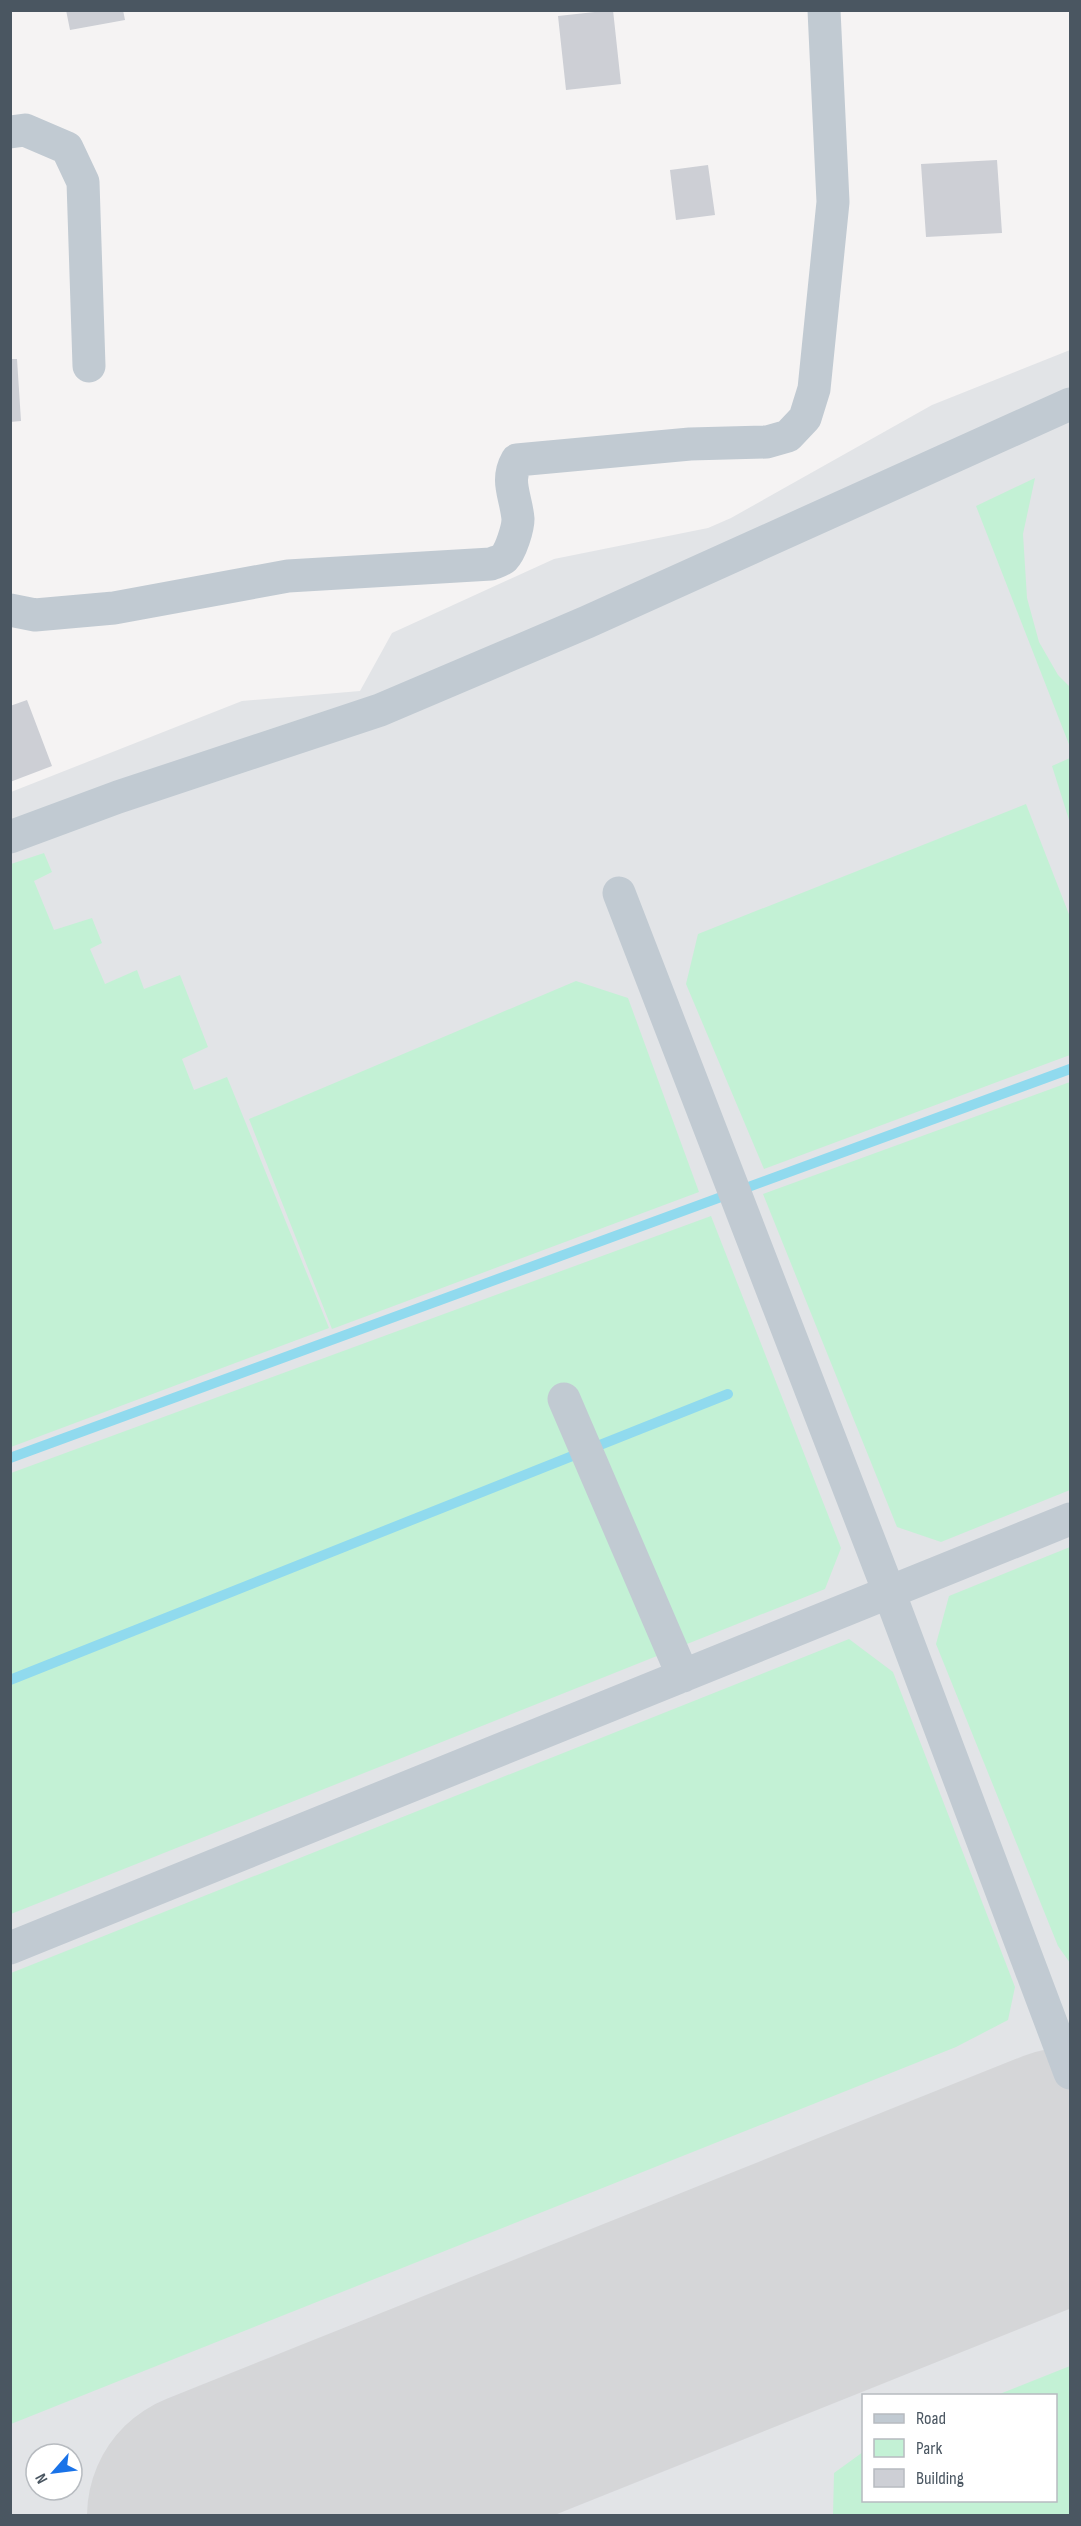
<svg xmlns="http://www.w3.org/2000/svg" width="1081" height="2526" font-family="'Sofia Sans Condensed',sans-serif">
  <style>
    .airport { fill: #e2e4e7; fill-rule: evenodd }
    .green { fill: #c3f1d5 }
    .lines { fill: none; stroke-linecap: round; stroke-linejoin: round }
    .stream { stroke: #90daee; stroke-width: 10 }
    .runway { stroke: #d5d6d8; stroke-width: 252 }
    .building { fill: #cdcfd5 }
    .minor { stroke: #c1cad2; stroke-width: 33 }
  </style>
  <rect width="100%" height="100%" fill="#f5f3f3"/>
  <path class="airport" d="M1070 350V2515L11 2516V792L242 701 360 691 392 633 554 559 708 528 731 518 932 405ZM864 2396H1056V2500H864ZM36 2454H72V2490H36Z"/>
  <path class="green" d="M1035 478 1023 534 1027 598 1039 642 1058 675 1070 687V747L976 506Z
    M1070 758V823L1052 766Z
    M1026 804 1070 917V1055L764 1169 686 984 698 934Z
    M44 853 52 872 34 881 54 930 92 918 102 943 90 949 105 984 137 970 144 989 180 975 208 1047 182 1059 194 1090 227 1077 329 1328 11 1447V864Z
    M576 981 628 998 699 1192 332 1329 249 1119Z
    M1070 1082V1490L941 1542 897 1527 763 1194Z
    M711 1216 841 1548 825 1589 11 1914V1473Z
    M1070 1547V1963L1058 1946 936 1644 949 1596Z
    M849 1639 893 1672 1015 1987 1008 2020 956 2047 11 2424V1973Z
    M1070 2366V2515H833L834 2473 863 2452 864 2500H1056V2396L997 2395Z"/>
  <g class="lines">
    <path class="stream" d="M10 1458 1070 1069
      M10 1680 728 1394"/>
    <path class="runway" d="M213 2516 1070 2173"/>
  </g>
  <path class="building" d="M66 10H123L125 20 70 30Z
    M613 10 621 84 566 90 558 16Z
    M997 160 1002 233 926 237 921 164Z
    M708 165 715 215 676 220 670 170Z
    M10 359H17L21 421 10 422Z
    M27 700 52 766 10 782V706Z"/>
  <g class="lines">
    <path class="minor" d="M10 132 25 130 67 148 83 182 89 366
      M10 610 35 615 114 608 288 576 491 564C495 562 501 561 504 558 511 551 518 528 518 519 516 496 505 481 517 460L690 444 767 442 788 436 805 418 814 389 833 202 824 10
      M10 837 118 797 380 710 587 622 1070 404
      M619 893 889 1592 1070 2073
      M564 1399 683 1676
      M10 1948 1070 1519"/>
  </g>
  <rect width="1081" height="2526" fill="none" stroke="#4a5661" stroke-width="24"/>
  <rect x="862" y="2394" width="195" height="108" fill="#ffffff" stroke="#b7bbc0" stroke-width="1.5"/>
  <rect x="874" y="2414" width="30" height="9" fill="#c1cad2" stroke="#b7bbc0" stroke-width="1.5"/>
  <text x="916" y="2424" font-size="18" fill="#4a5661">Road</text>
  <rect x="874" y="2439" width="30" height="18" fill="#c3f1d5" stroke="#b7bbc0" stroke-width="1.5"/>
  <text x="916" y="2454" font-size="18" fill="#4a5661">Park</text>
  <rect x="874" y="2469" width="30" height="18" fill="#cdcfd5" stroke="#b7bbc0" stroke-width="1.5"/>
  <text x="916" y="2484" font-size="18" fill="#4a5661">Building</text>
  <g transform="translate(54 2472) rotate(242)"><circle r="28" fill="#ffffff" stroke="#b7bbc0" stroke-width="1.5"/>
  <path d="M0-4.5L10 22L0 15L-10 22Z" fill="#1a73e8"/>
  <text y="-9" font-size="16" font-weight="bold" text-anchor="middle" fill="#4a5661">N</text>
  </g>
</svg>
